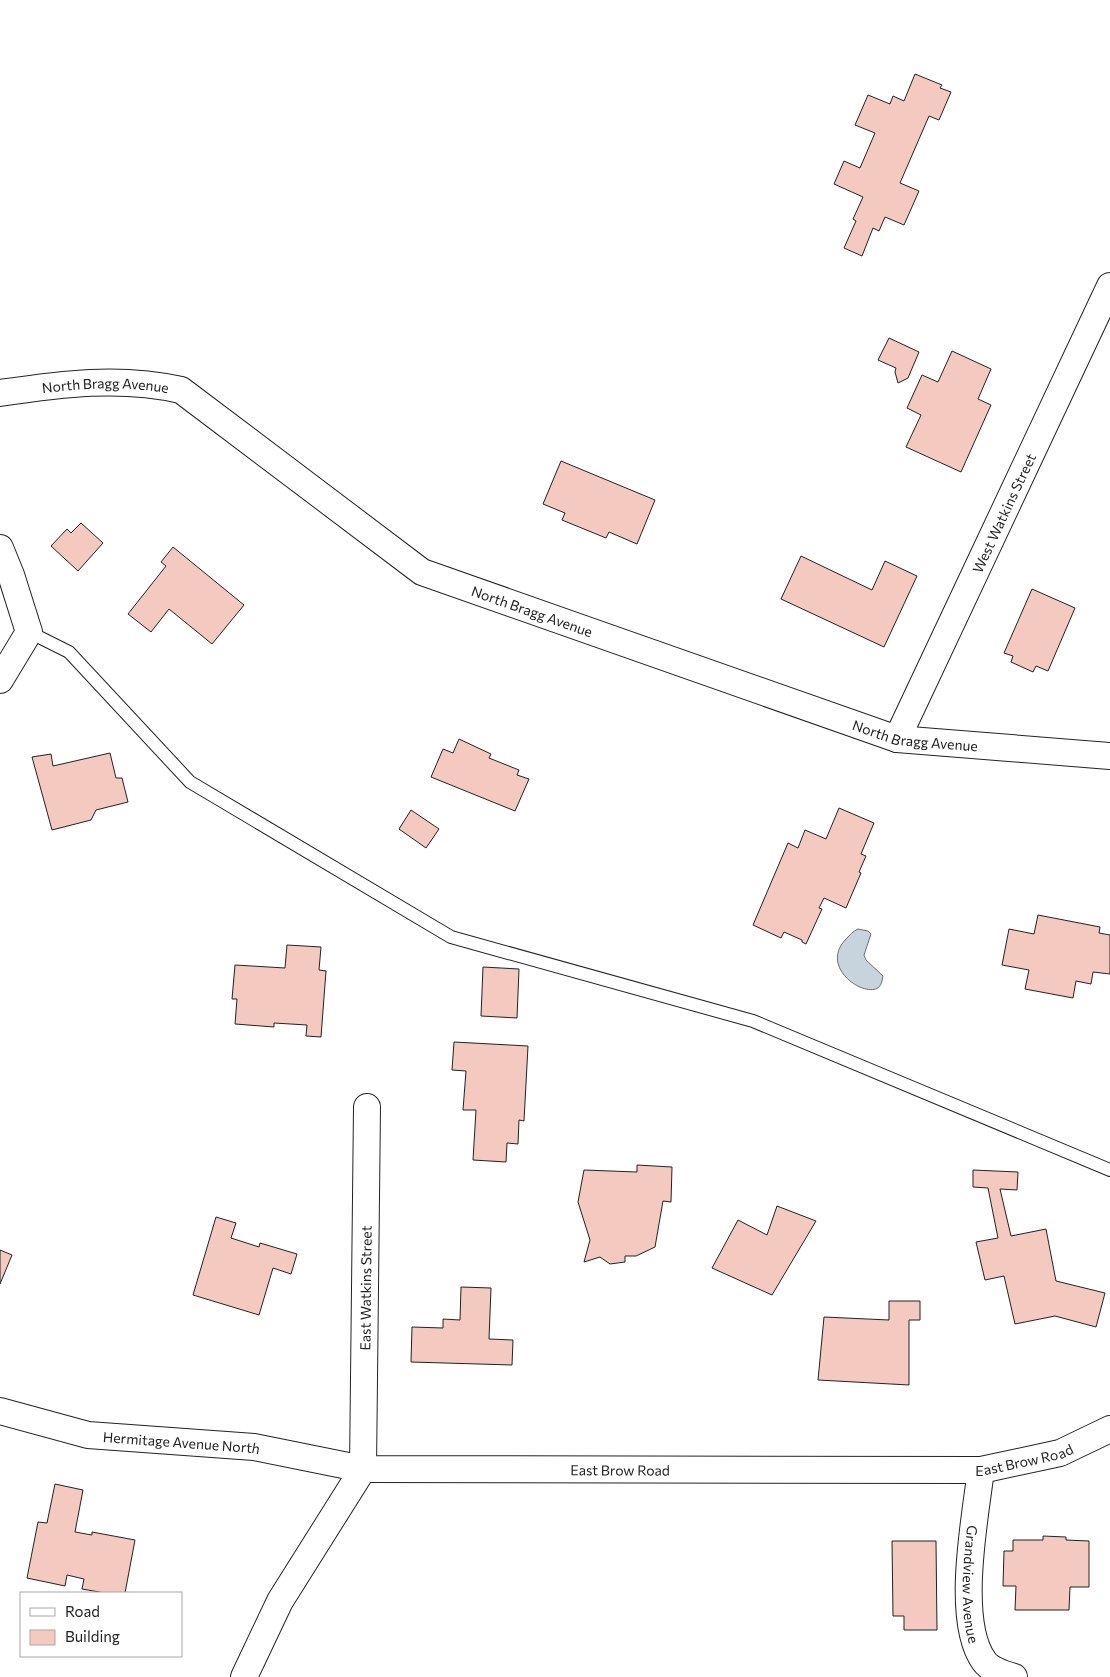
<svg xmlns="http://www.w3.org/2000/svg" width="1110" height="1677" font-family="Commissioner,sans-serif">
  <style>
    .water { fill: #c7d3dd; stroke: #6f6f6f }
    .building { fill: #f3c9c0; stroke: #222 }
    .lines { fill: none; stroke-linecap: round; stroke-linejoin: round }
    .service-casing { stroke: #222; stroke-width: 14 }
    .minor-casing { stroke: #222; stroke-width: 28 }
    .service { stroke: #fff; stroke-width: 12 }
    .minor { stroke: #fff; stroke-width: 26 }
    .labels { text-anchor: middle; dominant-baseline: central; stroke-width: 4; stroke-linejoin: round; paint-order: stroke }
    .street-label { font-size: 14px; fill: #222; stroke: #fff }
  </style>
  <rect width="100%" height="100%" fill="#fff"/>
  <path class="water" d="M858 929 868 931 871 934 864 955 866 960 883 976C882 980 882 984 879 987 866 999 818 968 846 939 850 935 853 931 858 929Z"/>
  <path class="building" d="M915 74 942 85 940 88 951 92 939 120 929 116 900 183 919 191 904 225 885 217 879 231 873 228 862 256 844 248 856 221 853 219 863 197 834 184 844 161 860 168 875 133 855 125 868 95 890 104 893 96 904 101Z
    M889 338 919 352 908 378 898 383 895 372 896 368 878 360Z
    M952 351 991 369 978 399 991 405 961 472 906 447 921 415 907 408 922 375 938 382Z
    M561 461 655 500 637 544 609 532 606 538 562 520 565 513 543 504Z
    M81 523 103 543 78 571 51 546 67 529 71 533Z
    M173 547 244 605 212 644 169 609 151 632 128 614 166 566 161 562Z
    M801 556 872 590 885 561 917 576 884 647 781 599Z
    M1032 589 1075 608 1048 671 1036 666 1033 672 1011 662 1013 656 1004 653Z
    M459 739 491 754 489 758 519 770 517 775 529 779 515 811 431 777 443 749 453 753Z
    M110 753 116 778H122L128 802 96 810 91 820 52 830 32 757 51 754 53 766Z
    M839 808 874 823 861 854 866 856 859 872 861 873 846 908 824 898 819 908 822 909 806 944 802 942V940L784 932 781 938 753 925 788 843 798 848 805 830 826 839Z
    M411 810 439 829 426 848 399 829Z
    M1038 915 1100 927 1099 933 1110 935V974L1093 972 1091 984 1076 981 1073 998 1025 989 1029 970 1002 965 1009 929 1034 934Z
    M287 945 321 947 319 970 326 971 321 1037 306 1036 307 1025 274 1023V1027L235 1024 237 999H232L235 965 285 968Z
    M483 967 519 969 517 1018 481 1016Z
    M454 1042 528 1046 524 1121 519 1120 518 1144 507 1143 506 1162 473 1160 476 1110H463L466 1071 452 1070Z
    M637 1165 672 1167 671 1202 663 1201 655 1247 636 1256H625V1262L610 1264 600 1257 584 1262 590 1240 578 1202 584 1170 637 1172Z
    M973 1170 1018 1172 1017 1190 1000 1189 1011 1236 1046 1229 1056 1281 1105 1293 1096 1327 1055 1316 1015 1324 1004 1276 985 1280 976 1242 998 1238 988 1188 973 1187Z
    M777 1206 816 1221 772 1295 712 1268 738 1220 767 1235Z
    M216 1217 236 1223 231 1238 259 1247 260 1243 297 1254 291 1274 273 1268 259 1315 193 1295Z
    M0 1250 12 1255 0 1284Z
    M461 1287 491 1288 489 1339 513 1340 512 1365 411 1362 412 1327 443 1328V1319L460 1320Z
    M889 1301H920V1320H909V1385L818 1380 824 1317 889 1320Z
    M55 1484 83 1490 75 1532 92 1535V1532L135 1540 125 1593H105L82 1589 84 1579 67 1575 65 1586 27 1578 38 1522 47 1523Z
    M1043 1536 1066 1537V1540L1089 1541V1587H1070L1069 1610H1015L1016 1586H1003L1004 1551H1013V1540H1043Z
    M892 1541H936L937 1630H904V1616H893Z"/>
  <g class="lines">
    <defs>
      <path id="service" d="M29 632 69 652 190 782 451 937 753 1021 1110 1170"/>
      <g id="minor">
        <path id="s1" d="M0 393C61 384 120 376 181 390L422 572 897 739 1110 756"/>
        <path d="M0 548 11 575 29 632 0 680"/>
        <path id="s2" d="M897 739 1110 286"/>
        <path id="s3" d="M0 1411 88 1435 254 1447 363 1469 981 1470 1060 1453 1110 1429"/>
        <path id="s4" d="M363 1469 367 1107"/>
        <path id="s5" d="M981 1470C975 1518 955 1621 984 1661 990 1670 1004 1674 1014 1677"/>
        <path d="M244 1677 280 1601 363 1469"/>
      </g>
    </defs>
    <use href="#service" class="service-casing"/>
    <use href="#minor" class="minor-casing"/>
    <use href="#service" class="service"/>
    <use href="#minor" class="minor"/>
  </g>
  <g class="labels">
    <g class="street-label">
      <text stroke="none"><textPath href="#s1" startOffset="106">North Bragg Avenue</textPath></text>
      <text stroke="none"><textPath href="#s2" startOffset="250">West Watkins Street</textPath></text>
      <text stroke="none"><textPath href="#s1" startOffset="601">North Bragg Avenue</textPath></text>
      <text stroke="none"><textPath href="#s1" startOffset="1005">North Bragg Avenue</textPath></text>
      <text stroke="none"><textPath href="#s4" startOffset="181">East Watkins Street</textPath></text>
      <text stroke="none"><textPath href="#s3" startOffset="185">Hermitage Avenue North</textPath></text>
      <text stroke="none"><textPath href="#s3" startOffset="1031">East Brow Road</textPath></text>
      <text stroke="none"><textPath href="#s3" startOffset="626">East Brow Road</textPath></text>
      <text stroke="none"><textPath href="#s5" startOffset="115">Grandview Avenue</textPath></text>
    </g>
  </g>
  <rect x="20" y="1592" width="162" height="65" fill="#ffffff" stroke="#a7a7a7"/>
  <rect x="30" y="1608" width="25" height="8" fill="#ffffff" stroke="#a7a7a7"/>
  <text x="65" y="1617" font-size="15" fill="#222222">Road</text>
  <rect x="30" y="1630" width="25" height="15" fill="#f3c9c0" stroke="#a7a7a7"/>
  <text x="65" y="1642" font-size="15" fill="#222222">Building</text>
</svg>
